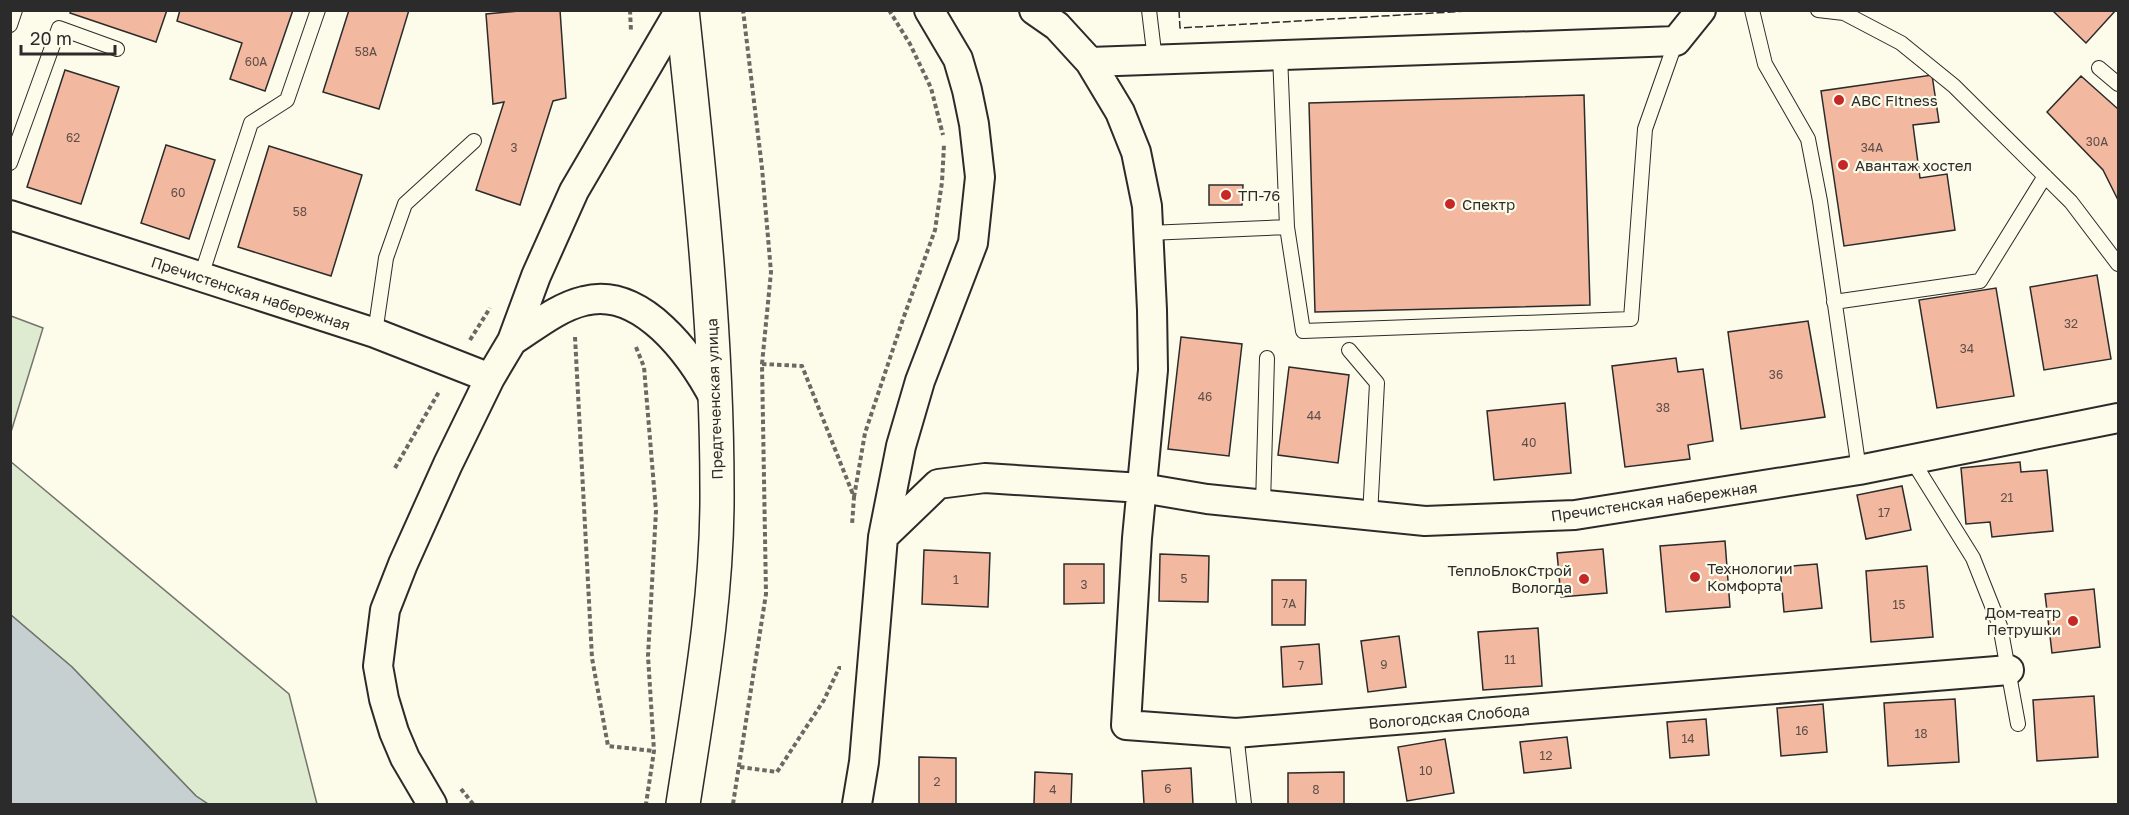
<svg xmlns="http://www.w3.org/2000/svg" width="2129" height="815" font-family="'Golos Text',sans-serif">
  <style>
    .green { fill: #deebd1; stroke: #74746e; stroke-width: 1.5 }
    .water { fill: #c7d0d0; stroke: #74746e; stroke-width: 1.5 }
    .building { fill: #f2b8a0; stroke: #2b2b2b; stroke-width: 1.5 }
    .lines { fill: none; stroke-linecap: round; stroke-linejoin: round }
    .service-casing { stroke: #2b2b2b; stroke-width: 16 }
    .minor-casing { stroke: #2b2b2b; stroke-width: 32 }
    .tertiary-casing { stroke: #2b2b2b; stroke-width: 36 }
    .path { stroke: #6a6964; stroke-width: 4; stroke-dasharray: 4.5 3; stroke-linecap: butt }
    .service { stroke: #fdfbea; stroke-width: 14 }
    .minor { stroke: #fdfbea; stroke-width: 28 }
    .tertiary { stroke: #fdfbea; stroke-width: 33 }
    .fence { stroke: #2b2b2b; stroke-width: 1.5; stroke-dasharray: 8 3; stroke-linecap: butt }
    .poi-dot { fill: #c62828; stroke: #fdfbea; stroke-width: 2 }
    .labels { text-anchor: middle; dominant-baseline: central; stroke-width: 4.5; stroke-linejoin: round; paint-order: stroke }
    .number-label { font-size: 12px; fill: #5d4e48 }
    .poi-label { font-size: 15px; fill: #2b2b2b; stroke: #fdfbea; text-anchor: start }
    .street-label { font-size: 15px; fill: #2b2b2b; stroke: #fdfbea }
  </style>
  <rect width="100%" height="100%" fill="#fdfbea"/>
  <path class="green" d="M11 316 43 328 11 432 10 316Z
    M10 461 289 694 317 804H208L196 796 72 667 11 615Z"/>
  <path class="water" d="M11 615 72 667 196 796 208 804H11Z"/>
  <path class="building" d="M71 10H167L156 42 70 13Z
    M180 10H293L265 91 230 79 242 43 177 21Z
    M349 10H409L379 109 323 92Z
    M531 10H560L566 98 553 101 520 205 476 190 504 102 493 104 486 14Z
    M2052 10H2116L2086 43Z
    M65 70 119 87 81 204 27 187Z
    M1932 75 1939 122 1913 125 1920 178 1947 174 1955 230 1844 246 1821 91Z
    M2081 76 2118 109V200L2103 170 2047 112Z
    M1584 95 1590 305 1315 312 1309 103Z
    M166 145 215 160 189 239 141 223Z
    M269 146 362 175 331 276 238 247Z
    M1209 185H1243L1242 205H1209Z
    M2097 275 2111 359 2044 370 2030 287Z
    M1996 288 2014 396 1937 408 1919 300Z
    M1808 321 1825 417 1741 429 1728 332Z
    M1181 337 1242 344 1229 456 1168 449Z
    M1676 358 1678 372 1703 369 1713 441 1688 445 1690 459 1625 467 1612 366Z
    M1289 367 1349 375 1338 463 1278 455Z
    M1565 403 1571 473 1494 480 1487 411Z
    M2020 462 2021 472 2047 470 2053 531 1992 537 1990 522 1966 524 1961 468Z
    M1902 486 1911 530 1866 539 1857 495Z
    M1725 541 1730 607 1666 612 1660 546Z
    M1603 549 1607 593 1561 597 1557 553Z
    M924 550 990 553 988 607 922 604Z
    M1160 554 1209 556 1208 602 1159 601Z
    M1064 564H1104V603L1064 604Z
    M1817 564 1822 608 1784 612 1780 567Z
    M1927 566 1933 637 1871 642 1866 571Z
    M1272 580H1306L1305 625H1272Z
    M2094 589 2100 647 2052 653 2045 594Z
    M1538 628 1542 686 1483 690 1478 632Z
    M1399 636 1406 687 1368 692 1361 641Z
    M1319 644 1322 684 1283 687 1281 647Z
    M2094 696 2098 757 2037 761 2033 700Z
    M1955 699 1959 762 1888 766 1884 703Z
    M1823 704 1827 752 1781 756 1777 708Z
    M1706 719 1709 755 1670 758 1667 722Z
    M1567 737 1571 768 1524 773 1520 742Z
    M1445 739 1454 793 1407 801 1398 747Z
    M919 757 956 758V804H919Z
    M1191 768 1193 804H1144L1142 771Z
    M1035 772 1072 774 1071 804H1034Z
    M1344 772V804H1288V773Z"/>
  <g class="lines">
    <defs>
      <path id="service" d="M1149 10 1155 60
        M1752 10 1765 64 1808 139 1820 201 1859 470
        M1818 10 1844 13 1901 43 1954 86 2071 202 2118 264
        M10 25 15 10
        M1280 55 1287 227 1303 331 1631 319 1645 129 1676 41
        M2099 68 2118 84
        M10 163 59 28 117 49
        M1148 233 1287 227
        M201 276 251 123 287 100 318 10
        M1834 302 1980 281 2045 176
        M375 333 386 258 405 204 474 141
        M1349 350 1377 383 1370 516
        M1912 460 1973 558 2000 626 2018 724
        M1263 505 1267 358
        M1236 733 1244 804"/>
      <path id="minor" d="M1034 10 1057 26 1090 62 1120 112 1136 152 1147 206 1152 310 1153 370 1137 538 1126 725 1236 733 2009 670
        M1090 62 1676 41 1701 10
        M10 215 375 333 490 378
        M512 341C534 327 558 307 584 301 642 286 692 356 715 400
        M883 537 938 484 985 478 1142 488 1207 499 1425 521 1575 515 1859 470 2118 418
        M432 804 405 758 394 732 384 699 378 666 385 610 403 564 448 464 490 378 512 341 536 276 574 191 680 10
        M857 804 864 762 883 537 901 446 920 381 973 243 980 177 974 124 967 90 958 59 929 10"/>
      <path id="tertiary" d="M682 10C699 170 717 329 717 489 718 595 699 700 683 804"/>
    </defs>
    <use href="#service" class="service-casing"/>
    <use href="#minor" class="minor-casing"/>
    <use href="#tertiary" class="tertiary-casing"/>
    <path class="path" d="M630 10 631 31
      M889 10 910 44 931 88 943 135
      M575 337 592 658 608 746 654 751
      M470 340 490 308
      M636 347 644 367 656 511 648 656 654 751 646 804
      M762 364 802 366 854 497 852 525
      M395 468 440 390
      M854 497 865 433 902 322 935 230 942 182 944 145
      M740 767 777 772 824 700 839 668H841
      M461 789 473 804
      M733 804 766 594 762 364 771 272 762 168 743 10"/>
    <use href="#service" class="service"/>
    <use href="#minor" class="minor"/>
    <use href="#tertiary" class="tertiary"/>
    <path class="fence" d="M1179 10 1180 28 1485 10"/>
  </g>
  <g class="poi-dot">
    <circle cx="1839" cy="100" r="6"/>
    <circle cx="1843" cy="165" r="6"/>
    <circle cx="1226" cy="195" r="6"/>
    <circle cx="1450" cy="204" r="6"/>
    <circle cx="1695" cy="577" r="6"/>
    <circle cx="1584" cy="579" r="6"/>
    <circle cx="2073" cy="621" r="6"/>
  </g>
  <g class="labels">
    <g class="number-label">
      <text x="366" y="51">58А</text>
      <text x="256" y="61">60А</text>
      <text x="73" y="137">62</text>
      <text x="2097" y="141">30А</text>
      <text x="514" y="147">3</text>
      <text x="1872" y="147">34А</text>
      <text x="178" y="192">60</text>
      <text x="300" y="211">58</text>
      <text x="2071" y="323">32</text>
      <text x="1967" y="348">34</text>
      <text x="1776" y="374">36</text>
      <text x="1205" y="396">46</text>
      <text x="1663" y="407">38</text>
      <text x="1314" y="415">44</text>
      <text x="1529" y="442">40</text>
      <text x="2007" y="497">21</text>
      <text x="1884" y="512">17</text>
      <text x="1184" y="578">5</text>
      <text x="956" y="579">1</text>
      <text x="1084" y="584">3</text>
      <text x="1289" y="603">7А</text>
      <text x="1899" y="604">15</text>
      <text x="1510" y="659">11</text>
      <text x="1384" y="664">9</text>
      <text x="1301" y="665">7</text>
      <text x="1802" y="730">16</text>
      <text x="1921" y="733">18</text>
      <text x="1688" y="738">14</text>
      <text x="1546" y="755">12</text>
      <text x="1426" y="770">10</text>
      <text x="937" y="781">2</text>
      <text x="1168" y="788">6</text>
      <text x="1053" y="789">4</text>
      <text x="1316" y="789">8</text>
    </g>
    <g class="poi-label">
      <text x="1851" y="100">ABC Fitness</text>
      <text x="1855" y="165">Авантаж хостел</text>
      <text x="1238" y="195">ТП-76</text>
      <text x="1462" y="204">Спектр</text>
      <text x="1707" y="568">Технологии<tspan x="1707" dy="17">Комфорта</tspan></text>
      <text x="1572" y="570" text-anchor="end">ТеплоБлокСтрой<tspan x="1572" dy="17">Вологда</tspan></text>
      <text x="2061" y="612" text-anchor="end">Дом-театр<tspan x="2061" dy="17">Петрушки</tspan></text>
    </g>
    <g class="street-label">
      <text transform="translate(251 293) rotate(18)">Пречистенская набережная</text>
      <text transform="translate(714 399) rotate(-92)">Предтеченская улица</text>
      <text transform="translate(1654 501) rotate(-8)">Пречистенская набережная</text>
      <text transform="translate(1449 716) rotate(-5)">Вологодская Слобода</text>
    </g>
  </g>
  <rect width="2129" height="815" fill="none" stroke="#2b2b2b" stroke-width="24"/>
  <path d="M21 45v9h94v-9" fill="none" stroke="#2b2b2b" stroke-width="3"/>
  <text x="30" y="45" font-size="18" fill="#2b2b2b" stroke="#fdfbea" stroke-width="4.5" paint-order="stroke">20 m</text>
</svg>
